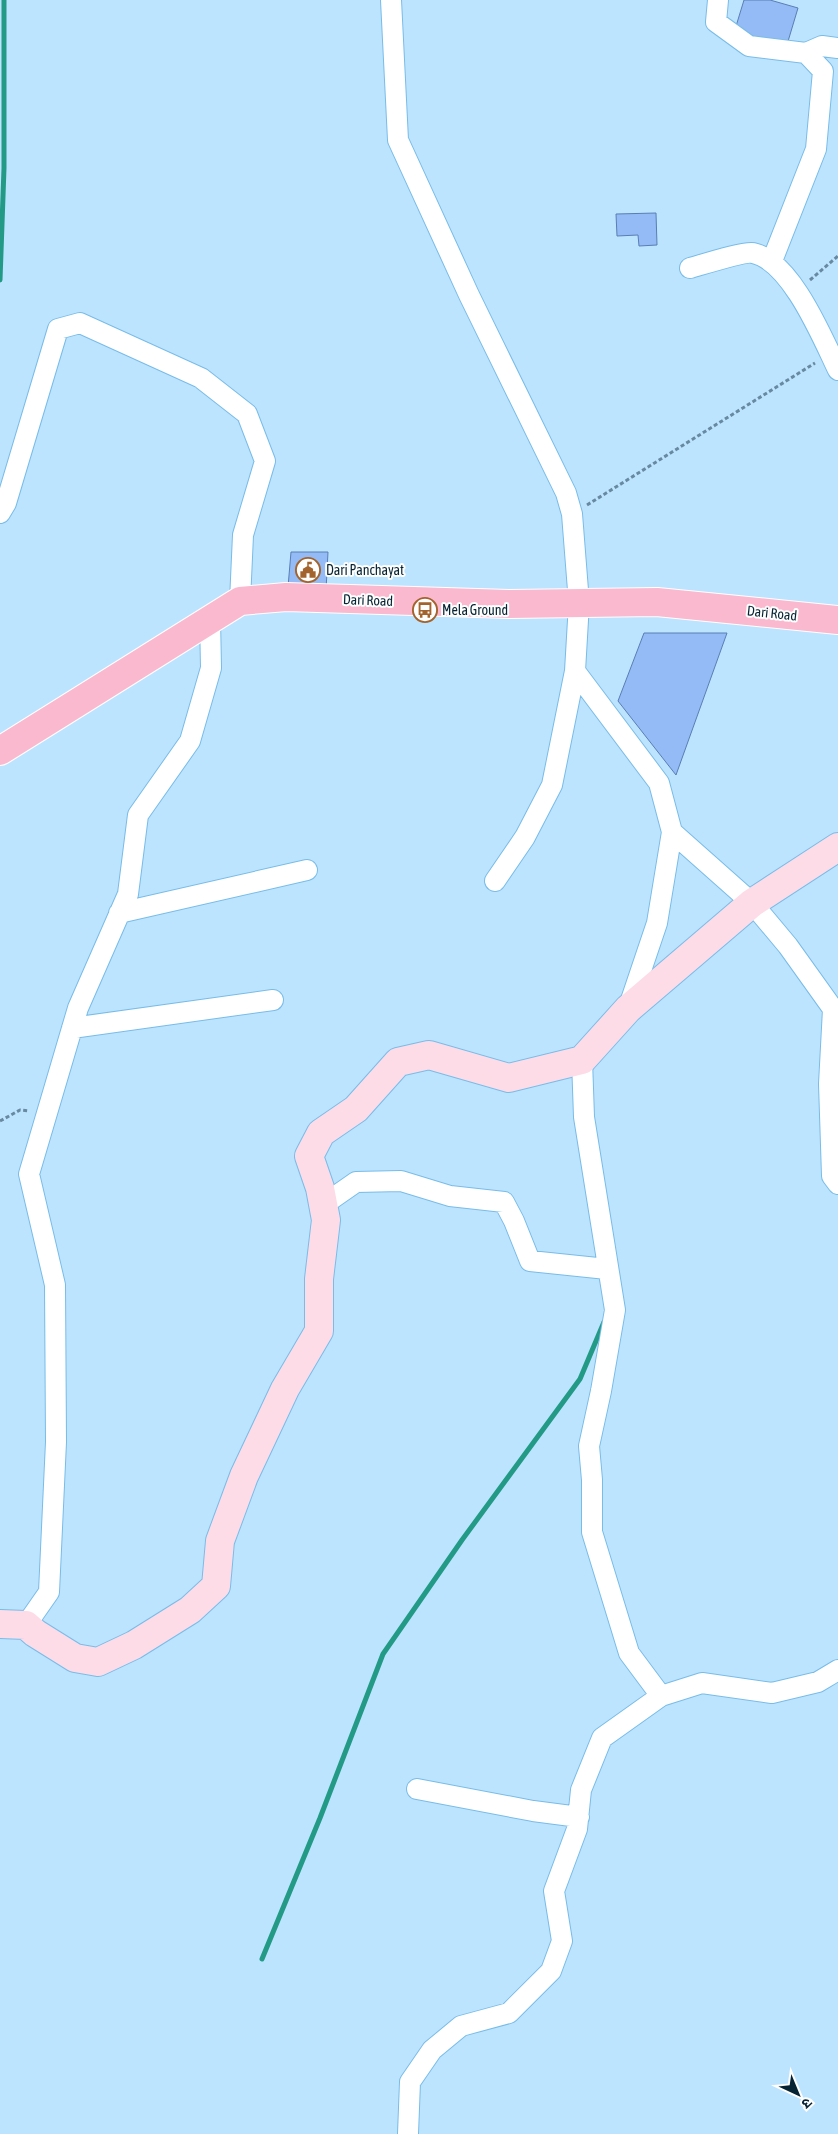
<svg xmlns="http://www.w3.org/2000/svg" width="838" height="2134" font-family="'Asap Condensed','Noto Sans Devanagari',sans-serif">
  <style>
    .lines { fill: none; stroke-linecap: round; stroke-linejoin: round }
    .stream { stroke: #229a86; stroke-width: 5 }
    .building { fill: #94bbf5; stroke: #597eb4 }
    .street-casing { stroke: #78bce8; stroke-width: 22 }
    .secondary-casing { stroke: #78bce8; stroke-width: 30 }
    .primary-casing { stroke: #fff; stroke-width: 30 }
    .path { stroke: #688aa0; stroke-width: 3; stroke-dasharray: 4 2.5; stroke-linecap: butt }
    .street { stroke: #fff; stroke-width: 20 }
    .secondary { stroke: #fddce8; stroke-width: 28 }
    .primary { stroke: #fbb9d0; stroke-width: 28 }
    .labels { text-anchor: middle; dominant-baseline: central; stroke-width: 4; stroke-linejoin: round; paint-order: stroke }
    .poi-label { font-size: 14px; fill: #062333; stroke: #fefefe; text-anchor: start }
    .street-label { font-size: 14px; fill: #062333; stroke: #fefefe }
  </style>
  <rect width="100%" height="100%" fill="#bce4ff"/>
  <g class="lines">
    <path class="stream" d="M0 280 4 168V0
      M262 1959 320 1818 383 1654 462 1540 580 1379 604 1322"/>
  </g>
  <path class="building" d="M744 0H770L798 8 786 48 733 36Z
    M656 213 657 245 639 246 638 235 617 236 616 214Z
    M291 552H328L326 590 288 587Z
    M644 633H727L676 775 618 701Z"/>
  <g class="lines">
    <defs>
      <path id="street" d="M391 0 398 140 469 295 566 493 572 514 579 603 575 671 552 785 525 837 495 881
        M718 0 716 22 749 46 806 53 823 71 816 149 772 261
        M806 53 822 46 838 48
        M690 268C701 265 745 251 753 253 791 261 822 337 838 370
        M0 513 6 503 58 329 80 323 201 378 247 414 265 461 243 535 240 601
        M575 671 659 783 672 832 752 903 788 946 833 1009 829 1084 832 1176 838 1184
        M119 913 307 870
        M628 1009 657 923 672 832
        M72 1028 273 1000
        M582 1060 584 1117 615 1310 601 1391 589 1446 592 1480V1532L629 1653 661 1696
        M323 1205 356 1182 401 1181 450 1196 504 1202 514 1221 530 1261 607 1269
        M26 1625 49 1592 56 1442 55 1285 29 1174 78 1008 128 894 138 815 190 741 211 668 210 618
        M417 1789 533 1811 579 1817
        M408 2134 410 2082 432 2050 461 2026 509 2013 551 1971 562 1941 554 1891 577 1829 581 1790 602 1738 661 1696 702 1683 772 1693 818 1682 838 1670"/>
      <path id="secondary" d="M0 1624 26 1625 35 1633 75 1658 98 1662 134 1645 190 1610 216 1586 220 1541 244 1476 285 1389 319 1331V1279L326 1220 320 1188 309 1156 321 1133 356 1109 398 1062 429 1055 509 1078 582 1060 628 1009 752 903 838 847"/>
      <path id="primary" d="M0 751 240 601 286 597 509 604 657 602 838 620"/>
    </defs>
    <use href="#street" class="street-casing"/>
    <use href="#secondary" class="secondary-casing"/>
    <use href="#primary" class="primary-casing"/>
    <path class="path" d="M810 280 838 256
      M587 505 815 363
      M0 1121 20 1110 29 1111"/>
    <use href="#street" class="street"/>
    <use href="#secondary" class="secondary"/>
    <use href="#primary" class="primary"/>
  </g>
  <defs>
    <symbol id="civic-ring" viewBox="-11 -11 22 22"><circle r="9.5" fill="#fefefe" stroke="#a3632c" stroke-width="1.5"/><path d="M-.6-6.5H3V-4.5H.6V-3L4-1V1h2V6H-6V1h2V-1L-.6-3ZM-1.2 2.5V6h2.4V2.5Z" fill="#a3632c"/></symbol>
    <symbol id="bus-ring" viewBox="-11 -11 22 22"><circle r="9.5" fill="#fefefe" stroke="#a3632c" stroke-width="1.5"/><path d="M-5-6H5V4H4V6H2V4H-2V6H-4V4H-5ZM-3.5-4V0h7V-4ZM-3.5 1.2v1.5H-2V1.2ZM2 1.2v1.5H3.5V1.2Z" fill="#a3632c"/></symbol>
  </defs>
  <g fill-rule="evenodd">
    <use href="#civic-ring" x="294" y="556" width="28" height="28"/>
    <use href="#bus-ring" x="411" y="596" width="28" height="28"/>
  </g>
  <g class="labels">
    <g class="poi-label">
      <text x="326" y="570">Dari Panchayat</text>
      <text x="442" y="610">Mela Ground</text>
    </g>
    <g class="street-label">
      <text transform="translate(368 600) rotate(2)">Dari Road</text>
      <text transform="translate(772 613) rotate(6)">Dari Road</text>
    </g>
  </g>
  <g transform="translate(798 2094) rotate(136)" stroke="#fefefe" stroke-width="4" paint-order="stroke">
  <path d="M0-4L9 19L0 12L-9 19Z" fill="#062333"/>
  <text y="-8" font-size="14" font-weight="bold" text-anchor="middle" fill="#062333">उ</text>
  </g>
</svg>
